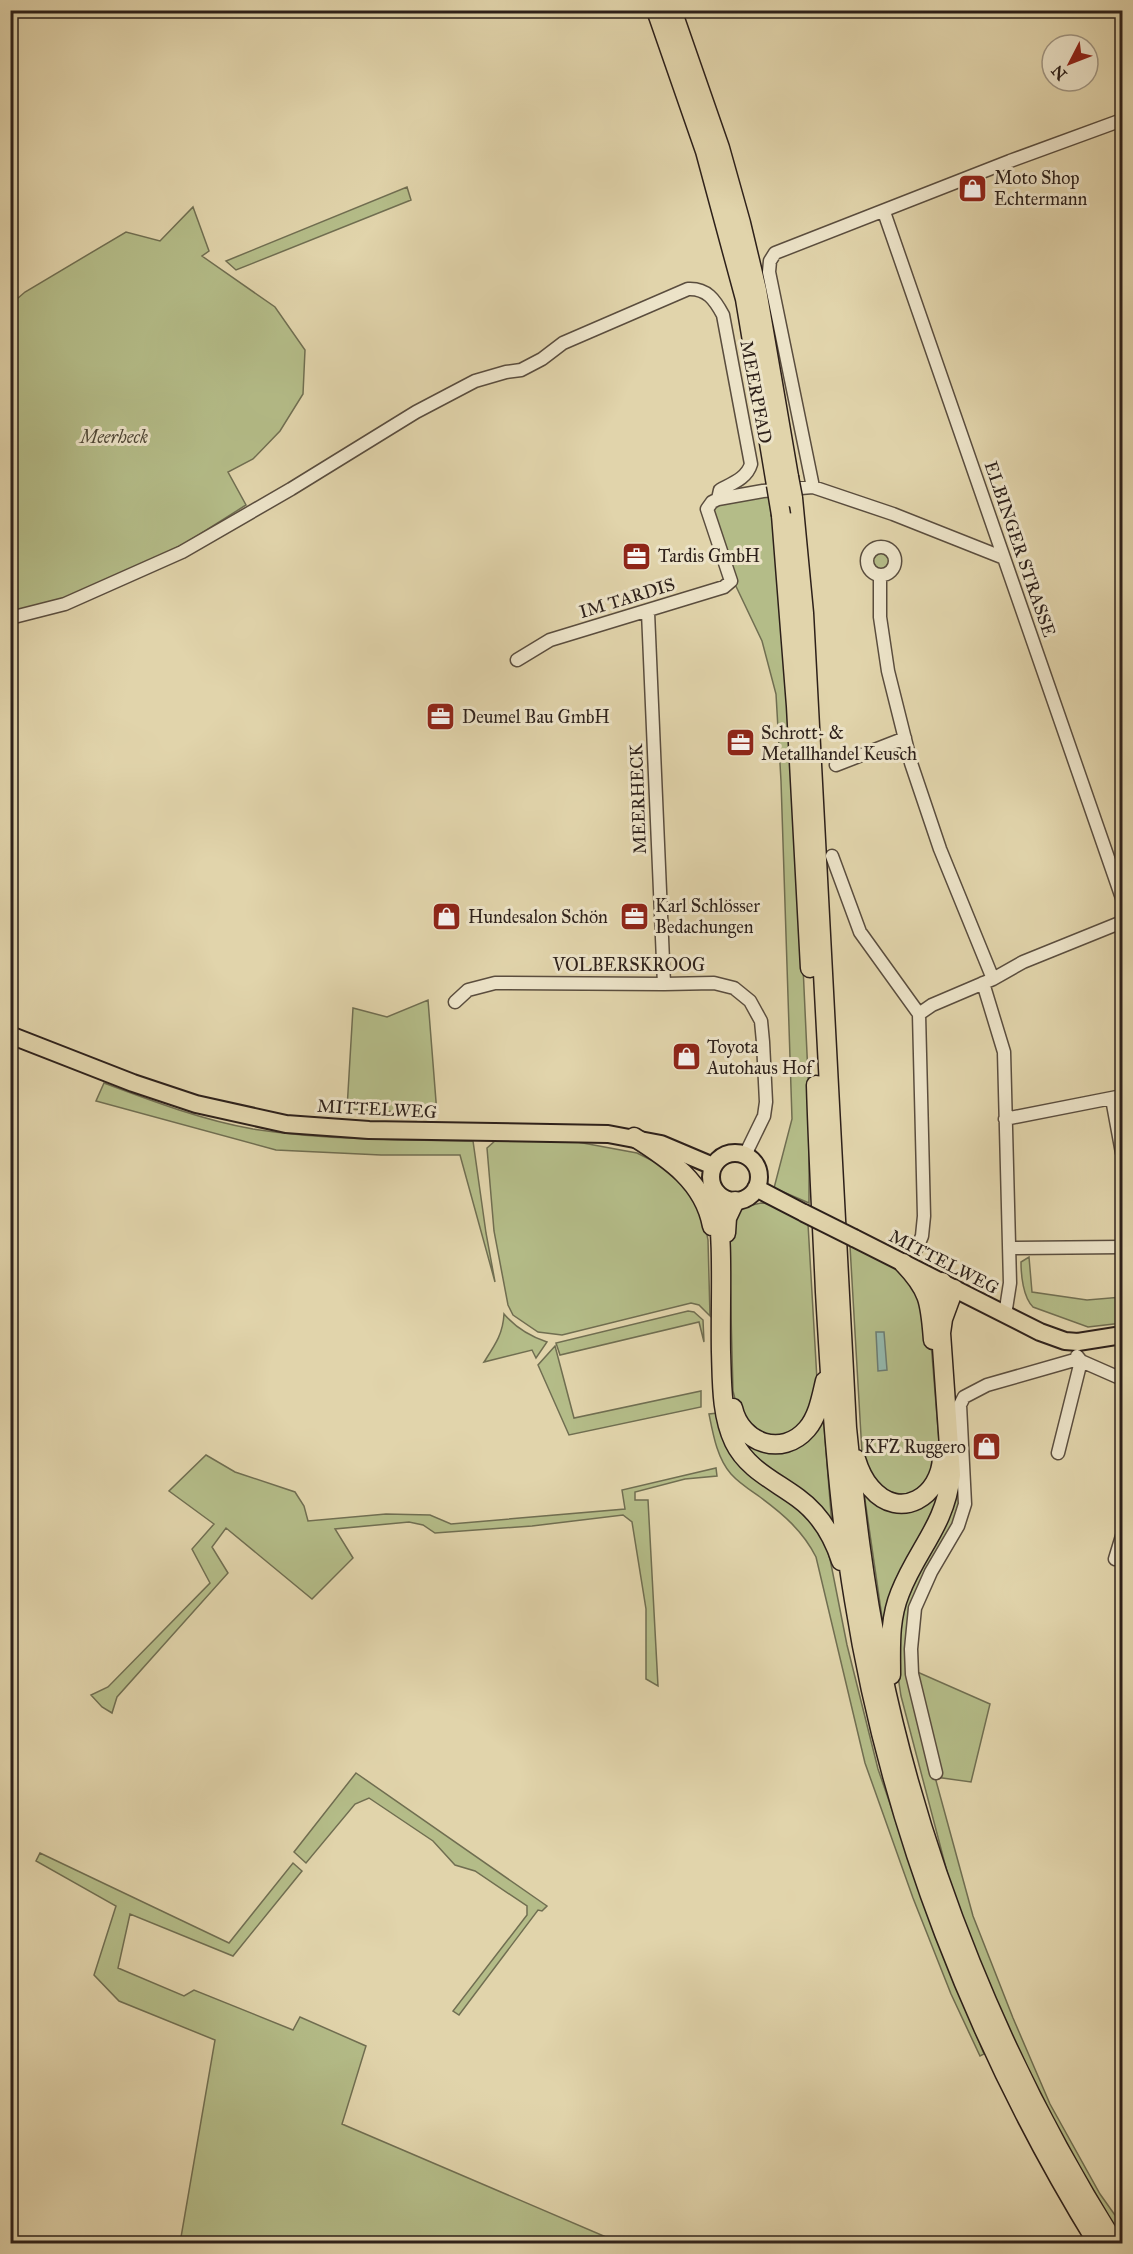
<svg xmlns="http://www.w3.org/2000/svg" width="1133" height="2254" font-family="'IM FELL Great Primer',serif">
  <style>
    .green { fill: #b4bc88; stroke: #706e51; stroke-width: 1.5 }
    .water { fill: #94b8ad; stroke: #6b7b72; stroke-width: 1.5 }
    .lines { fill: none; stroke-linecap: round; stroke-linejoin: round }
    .minor-casing { stroke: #5a4d3e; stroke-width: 15 }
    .major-casing { stroke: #2d201a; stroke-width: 20 }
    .highway-casing { stroke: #2d201a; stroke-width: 21 }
    .minor { stroke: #ece3c8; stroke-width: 12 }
    .major { stroke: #e1d4ab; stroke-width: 16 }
    .highway { stroke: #e1d4ab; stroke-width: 18 }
    .major-bridge-casing { stroke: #2d201a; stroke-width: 20; stroke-linecap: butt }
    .highway-bridge-casing { stroke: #2d201a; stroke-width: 21; stroke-linecap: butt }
    .major-bridge { stroke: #e1d4ab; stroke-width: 16 }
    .highway-bridge { stroke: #e1d4ab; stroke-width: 18 }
    .labels { text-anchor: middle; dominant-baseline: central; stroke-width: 6; stroke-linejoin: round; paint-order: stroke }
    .poi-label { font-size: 18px; fill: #2d201a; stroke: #ece3c8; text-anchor: start }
    .street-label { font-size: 18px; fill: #2d201a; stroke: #ece3c8 }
    .park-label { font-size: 18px; font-style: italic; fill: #4f4736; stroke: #ece3c8 }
  </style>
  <rect width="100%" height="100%" fill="#e1d4ab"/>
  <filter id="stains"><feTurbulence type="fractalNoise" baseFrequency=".00333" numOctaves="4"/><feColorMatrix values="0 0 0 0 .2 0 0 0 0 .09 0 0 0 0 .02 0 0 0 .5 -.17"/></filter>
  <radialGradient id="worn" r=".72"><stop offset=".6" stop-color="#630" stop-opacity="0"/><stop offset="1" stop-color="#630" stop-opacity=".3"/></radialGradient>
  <path class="green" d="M407 187 411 200 236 270 226 261Z
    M193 207 209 251 202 256 275 307 305 350 303 394 280 431 253 459 228 472 246 505 186 543 119 575 53 604 10 614V305L25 292 126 232 160 241Z
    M771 495 791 705 809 1097V1203L774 1188 792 1119 781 781 776 694 762 641 733 580 711 513 719 502Z
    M872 561a9 9 0 1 1 18 0a9 9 0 1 1-18 0Z
    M428 1000 437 1114 347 1109 353 1008 387 1017Z
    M104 1083C152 1101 202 1120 253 1129 326 1140 399 1140 473 1141L486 1233 495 1282 460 1155H381L276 1150 96 1101Z
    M496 1140 572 1141 637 1153 669 1169 690 1192 705 1224 708 1240 710 1316 699 1305 691 1303 562 1335 538 1332 513 1315 508 1305 494 1231 487 1148Z
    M761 1203 771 1204 808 1224 817 1380 814 1402 803 1424 777 1439 751 1430 736 1403 733 1391 729 1237 739 1208Z
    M850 1246 886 1262 911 1279 929 1318 940 1454 934 1476 912 1495C878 1493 871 1485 862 1453Z
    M1029 1257 1032 1292 1087 1300 1122 1297V1323L1088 1327 1033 1307C1023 1297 1021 1275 1021 1262Z
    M688 1311 694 1312 703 1320 704 1342 699 1322 560 1355 556 1343Z
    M504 1314C516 1328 529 1336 547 1342L536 1358 532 1350 484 1362C495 1345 503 1334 504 1314Z
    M555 1346 574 1418 701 1391V1407L569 1435 538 1365Z
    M718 1413 813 1524 825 1542 830 1559 847 1645 878 1769 935 1934 984 2054 980 2056 951 1994 913 1898 865 1763 816 1557C803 1531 783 1514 760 1497 750 1490 739 1483 731 1474 717 1458 713 1434 709 1414Z
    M823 1413 832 1526 763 1467 740 1440H746L766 1450Z
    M961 1414 969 1496 917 1607 915 1671 990 1704 971 1782 935 1777 973 1916 1013 2018 1050 2104 1100 2194 1122 2225V2240L1077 2169 995 2005 951 1887 901 1696 896 1663 897 1625 921 1563Z
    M206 1455 235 1472 295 1492 304 1506 308 1521 386 1514 430 1515 451 1524 625 1509 622 1490 716 1468 717 1476 685 1479 635 1492V1500H648L658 1686 646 1679V1609L632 1522 623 1515 532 1526 435 1533 423 1525 409 1522 335 1529 353 1558 312 1599 226 1528 212 1547 228 1573 117 1697 112 1713 102 1707 91 1695 108 1687 210 1583 192 1549 214 1524 169 1491Z
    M944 1483 884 1631 863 1486 885 1504Z
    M356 1773 547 1906 542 1911 538 1910 459 2015 453 2011 527 1915V1906L475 1871 455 1865 433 1841 369 1798 355 1804 306 1863 294 1852Z
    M40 1853 229 1943 293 1863 302 1871 233 1956 130 1914 118 1968 184 1996 194 1990 293 2030 300 2017 366 2046 342 2124 620 2243H180L215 2040 119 2001 94 1975 116 1906 36 1861Z"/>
  <path class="water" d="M876 1332H884L887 1370 878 1371Z"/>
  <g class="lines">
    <defs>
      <path id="minor" d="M884 212 1122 898
        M813 487 769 272 770 261 775 253 1010 161 1122 120
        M867 561a14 14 0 1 1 28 0a14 14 0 1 1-28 0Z
        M880 575V617L888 671 911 763 940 849 993 979
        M648 612 664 984
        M10 618 65 604 182 552 291 489 416 412 475 381 506 372 521 370 542 359 563 343 688 289C707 288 715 300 723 315L751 464C747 478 733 483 720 490L718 499
        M517 660 550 640 724 587 731 581 707 509 712 502 718 499 763 491 813 487 893 514 1004 558
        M836 765 905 738
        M832 856 860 932 919 1014 924 1216 922 1236 917 1248
        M983 983 1004 1052 1010 1283 1005 1315
        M455 1002 468 990 495 983 664 984 714 983 734 988 750 1001 761 1021 763 1042 766 1102 764 1116 745 1155
        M919 1014 932 1005 993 979 1023 962 1122 922
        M1112 1099 1122 1153
        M1005 1119 1122 1096
        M1009 1248 1122 1247
        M1077 1356 1081 1361 1122 1379
        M1058 1453 1081 1361
        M1115 1559 1122 1536
        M936 1773 912 1674 911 1649 915 1608 931 1572 958 1526 965 1504 960 1405 964 1397 987 1385 1078 1359"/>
      <path id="major" d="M10 1035 133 1083 196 1104 286 1124 369 1130 608 1134 661 1144 713 1166
        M711 1177a24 24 0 1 1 48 0a24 24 0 1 1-48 0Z
        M756 1188 804 1213
        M854 1238 1040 1332 1065 1341 1078 1342 1122 1335"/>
      <path id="highway" d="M656 10 705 151 745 299 776 485
        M672 10 720 148 741 223 757 290 789 477
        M793 498 804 613 847 1428C855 1507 864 1585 880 1662 922 1868 1003 2066 1115 2244
        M781 515 796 706 810 968
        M816 1085C818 1154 822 1223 825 1292 831 1395 837 1498 854 1600 890 1827 977 2048 1098 2244
        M634 1137C669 1159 704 1182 712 1226
        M716 1193C724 1242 720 1301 721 1352 722 1381 721 1415 734 1442 747 1469 775 1481 798 1498 820 1514 833 1536 841 1561
        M726 1233 727 1218 735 1201
        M903 1263C930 1291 930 1303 933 1340
        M930 1307 933 1295 942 1282
        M733 1408C741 1443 782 1458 807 1429 818 1416 821 1398 825 1381
        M856 1459C859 1469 864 1480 871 1488 900 1522 941 1496 942 1457
        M891 1675C891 1647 889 1620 900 1593 917 1549 945 1526 951 1475L941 1333 943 1319 954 1289"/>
    </defs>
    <use href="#minor" class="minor-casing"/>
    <use href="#major" class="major-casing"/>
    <use href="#highway" class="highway-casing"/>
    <use href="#minor" class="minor"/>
    <use href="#major" class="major"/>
    <use href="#highway" class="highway"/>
    <defs>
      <path id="major-bridge" d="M804 1213 854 1238"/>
      <path id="highway-bridge" d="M789 477 793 498
        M776 485 781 515"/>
    </defs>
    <use href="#major-bridge" class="major-bridge-casing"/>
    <use href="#highway-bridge" class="highway-bridge-casing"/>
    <use href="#major-bridge" class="major-bridge"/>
    <use href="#highway-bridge" class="highway-bridge"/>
  </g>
  <defs>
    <symbol id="shop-square" viewBox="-11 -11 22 22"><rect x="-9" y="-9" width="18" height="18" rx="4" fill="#8f2418" stroke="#ece3c8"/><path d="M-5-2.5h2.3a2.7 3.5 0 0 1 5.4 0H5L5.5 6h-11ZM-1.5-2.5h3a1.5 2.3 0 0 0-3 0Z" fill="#fff"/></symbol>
    <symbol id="office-square" viewBox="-11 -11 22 22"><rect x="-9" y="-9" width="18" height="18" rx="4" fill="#8f2418" stroke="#ece3c8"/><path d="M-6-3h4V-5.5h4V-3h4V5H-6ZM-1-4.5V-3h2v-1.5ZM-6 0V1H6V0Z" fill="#fff"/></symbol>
  </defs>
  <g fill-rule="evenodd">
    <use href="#shop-square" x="956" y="172" width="33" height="33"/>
    <use href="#office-square" x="620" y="540" width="33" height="33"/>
    <use href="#office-square" x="424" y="700" width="33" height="33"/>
    <use href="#office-square" x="724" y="726" width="33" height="33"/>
    <use href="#office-square" x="618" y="900" width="33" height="33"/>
    <use href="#shop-square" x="430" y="900" width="33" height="33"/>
    <use href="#shop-square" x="670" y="1040" width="33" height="33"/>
    <use href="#shop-square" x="970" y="1430" width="33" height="33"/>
  </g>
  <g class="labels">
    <g class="poi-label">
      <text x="994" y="178">Moto Shop<tspan x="994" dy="21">Echtermann</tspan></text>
      <text x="658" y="556">Tardis GmbH</text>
      <text x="462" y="717">Deumel Bau GmbH</text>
      <text x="761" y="733">Schrott- &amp;<tspan x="761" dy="21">Metallhandel Keusch</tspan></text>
      <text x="655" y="906">Karl Schlösser<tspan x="655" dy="21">Bedachungen</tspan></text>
      <text x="468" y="917">Hundesalon Schön</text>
      <text x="707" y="1047">Toyota<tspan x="707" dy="21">Autohaus Hof</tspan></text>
      <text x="966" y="1447" text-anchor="end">KFZ Ruggero</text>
    </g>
    <g class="street-label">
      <text transform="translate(756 392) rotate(79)">MEERPFAD</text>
      <text transform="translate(1020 549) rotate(71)">ELBINGER STRASSE</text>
      <text transform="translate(627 598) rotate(-17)">IM TARDIS</text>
      <text transform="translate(638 799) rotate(-92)">MEERHECK</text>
      <text x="629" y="965">VOLBERSKROOG</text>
      <text transform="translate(377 1109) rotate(3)">MITTELWEG</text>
      <text transform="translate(944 1262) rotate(27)">MITTELWEG</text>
    </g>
    <g class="park-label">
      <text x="114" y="437">Meerheck</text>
    </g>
  </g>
  <rect width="1133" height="2254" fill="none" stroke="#e1d4ab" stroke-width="36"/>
  <rect x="12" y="12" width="1109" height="2230" fill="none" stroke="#2d201a" stroke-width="3"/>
  <rect x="18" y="18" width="1097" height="2218" fill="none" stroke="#2d201a" stroke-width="1.5"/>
  <g transform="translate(1070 63) rotate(228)"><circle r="28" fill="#ece3c8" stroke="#a09582" stroke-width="1.5"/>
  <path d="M0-4.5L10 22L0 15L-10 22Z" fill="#8f2418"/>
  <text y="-9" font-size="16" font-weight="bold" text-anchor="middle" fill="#2d201a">N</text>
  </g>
  <rect width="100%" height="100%" filter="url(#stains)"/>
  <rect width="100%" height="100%" fill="url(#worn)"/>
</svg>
